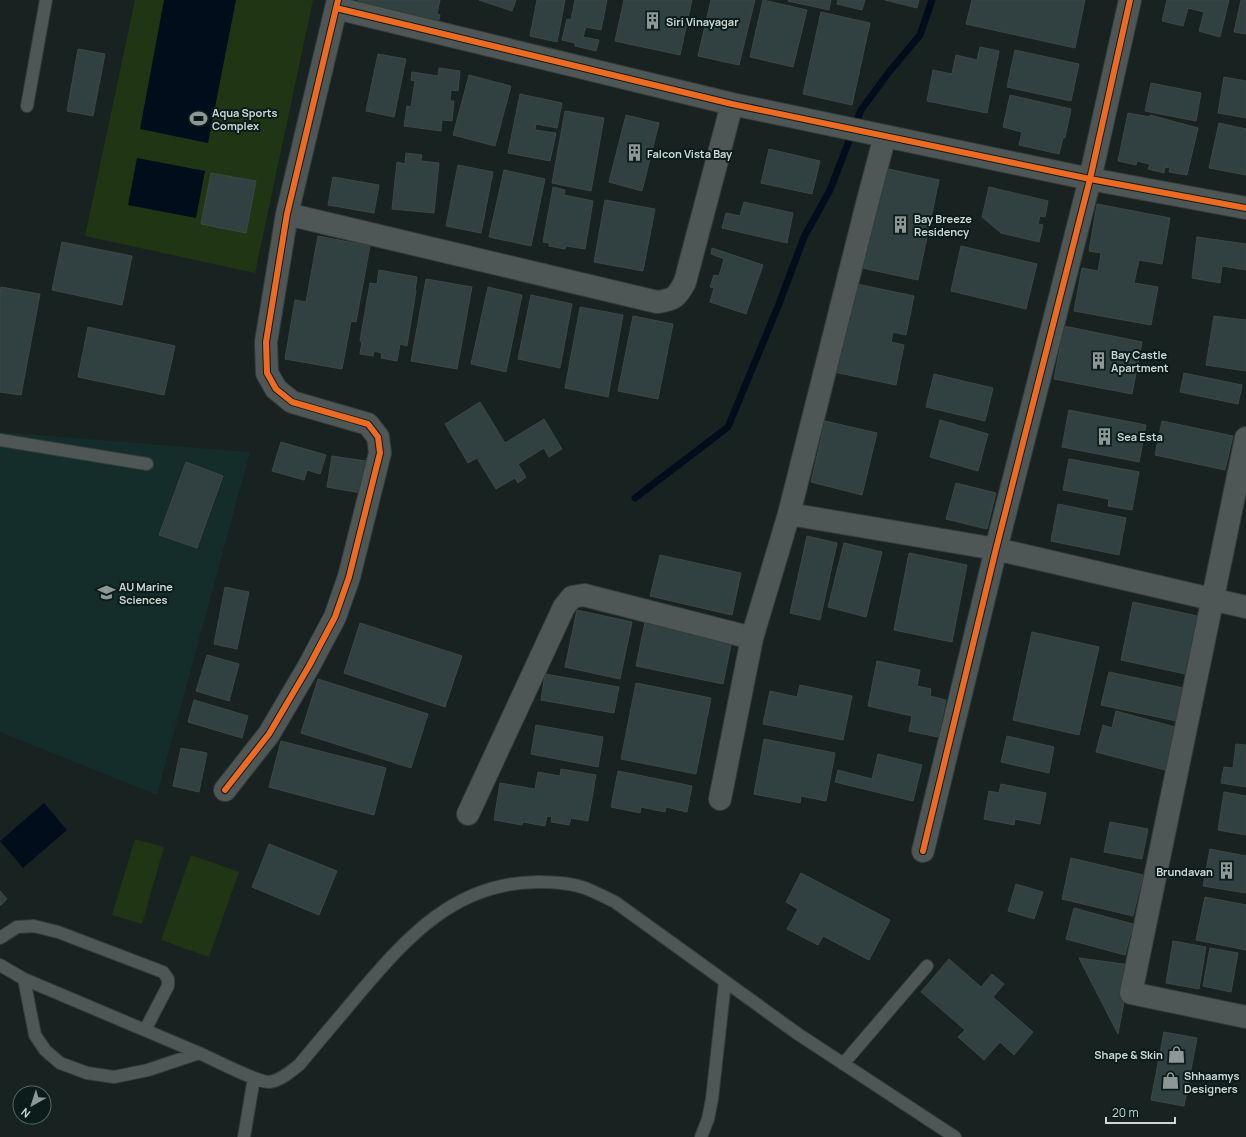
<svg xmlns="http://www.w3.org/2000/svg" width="1246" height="1137" font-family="Manrope,sans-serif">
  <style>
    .built { fill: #142c2a }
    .green { fill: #203514 }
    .water { fill: #020d1b }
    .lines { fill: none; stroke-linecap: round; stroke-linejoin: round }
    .stream { stroke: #020d1b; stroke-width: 7 }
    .building { fill: #314040; stroke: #3e4746 }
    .lane-casing { stroke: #343c3b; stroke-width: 14 }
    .street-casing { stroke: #343c3b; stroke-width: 24 }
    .lane { stroke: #4f5756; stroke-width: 12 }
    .street { stroke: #4f5756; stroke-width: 22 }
    .cycleway-casing { stroke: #0b1c1b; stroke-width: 8 }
    .cycleway { stroke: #ed6a23; stroke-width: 6 }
    .labels { text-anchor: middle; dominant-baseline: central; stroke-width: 4; stroke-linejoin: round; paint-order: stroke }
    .poi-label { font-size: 11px; font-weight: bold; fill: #ccd6d5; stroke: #0b1c1b; text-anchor: start }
  </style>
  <rect width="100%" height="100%" fill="#182220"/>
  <path class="built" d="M0 432 250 452 157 795 0 732Z"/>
  <path class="green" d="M135 0H313L255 273 85 236Z
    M135 839 164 847 142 924 112 915Z
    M191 855 239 872 209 957 161 940Z"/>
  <path class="water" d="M164 0H236L208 143 140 129Z
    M137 158 205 171 196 218 128 205Z
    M44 803 67 830 23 868 0 841Z"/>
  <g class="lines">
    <path class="stream" d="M635 498 728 427 779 304 804 237 830 190 861 110 889 72 920 35 932 0"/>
  </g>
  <path class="building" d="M358 0H440L437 14 440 15 438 23 357 5Z
    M479 0H516L512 11Z
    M537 0H565L557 42 530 36Z
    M575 0H607L601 30 586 27 583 37 599 40 596 51 575 46V43L562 40 567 19 571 20Z
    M624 0H692L680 55 615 41Z
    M711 0H755L739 65 698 56Z
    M763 0 807 10 793 67 750 57Z
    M788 0H831L829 10 788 1Z
    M838 0H865L862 10 837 4Z
    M885 0H919L917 8Z
    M972 0H1085L1075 48 966 24Z
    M1167 0H1229L1220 37 1199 31 1204 12 1188 8 1183 26 1162 21Z
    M1241 0H1246V34L1234 32Z
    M821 12 870 23 852 105 803 94Z
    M980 47 999 51 987 113 927 101 933 70 952 74 956 55 977 60Z
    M78 49 105 54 93 116 67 111Z
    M1015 50 1079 64 1071 101 1007 87Z
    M378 54 406 59 394 117 366 111Z
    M439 68 460 71 458 91 451 90 450 101H454L452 121 442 120 441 131 404 126 407 106 411 107 415 81 411 80 412 72 438 76Z
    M469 75 511 86 495 146 453 135Z
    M1224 77 1246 81V118L1218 113Z
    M1151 83 1201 93 1196 121 1145 111Z
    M520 94 562 103 557 128 536 124 535 130 556 133 550 161 508 153Z
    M1010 95 1071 109 1065 138H1063L1059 154 1019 145 1022 132 1003 127Z
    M565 111 604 118 591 191 552 183Z
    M1128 113 1150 117V115L1198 128 1187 175 1169 172 1170 168 1165 167 1164 173 1148 169 1150 164 1137 161 1136 165 1118 161Z
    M626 115 659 123 642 191 609 182Z
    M1219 123 1246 129V175L1209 168Z
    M769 149 820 161 812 194 761 183Z
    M406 153 422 155 421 161 439 163 434 213 392 209 397 162 405 164Z
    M458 165 493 172 481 233 446 226Z
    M884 168 939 180 918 280 862 268Z
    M504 170 545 179 531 246 489 237Z
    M211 173 256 181 246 233 201 224Z
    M333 177 379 185 374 213 328 205Z
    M553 187 565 190 564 195 593 201 585 249 566 246 565 249 549 246V243L543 242Z
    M989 187 1048 201 1045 217 1040 216 1038 224 1043 225 1039 242 1001 233 982 217Z
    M605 200 655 209 643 271 594 262Z
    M744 202 793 213 787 243 722 228 726 213 740 216Z
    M1097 204 1170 218 1162 264 1139 260 1134 283 1158 287 1151 325 1074 311 1082 268 1098 271 1101 253 1089 251Z
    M318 236 370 246 356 322 351 321 342 369 285 359 295 300 306 302Z
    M1197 237 1246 244V270L1222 266 1220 283 1192 278Z
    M62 242 132 256 122 305 52 290Z
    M961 246 1037 264 1026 309 951 291Z
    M712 248 763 265 746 314 710 302 714 288 710 287 714 275 719 276 724 259 711 254Z
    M379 270 417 277 415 291H416L407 346 400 344 397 361 381 358 382 353 374 351 373 356 360 354 362 342 360 341 370 283 377 284Z
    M426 279 472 287 457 369 411 361Z
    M852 283 914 296 906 335 893 332 891 342 904 345 896 385 834 372Z
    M1 287 40 294 21 395 0 392V294Z
    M488 287 522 295 506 372 471 364Z
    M531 295 572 304 560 368 518 359Z
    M580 307 623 315 608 397 565 388Z
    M633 316 673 324 658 399 618 391Z
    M1214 316 1246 320V371L1206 365Z
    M1064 326 1142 342 1132 394 1054 379Z
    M88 327 175 346 164 395 78 377Z
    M1184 373 1242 385 1238 404 1180 392Z
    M934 374 993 388 985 421 926 407Z
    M480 402 505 443 544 419 562 449 549 457 544 448 518 464 526 477 518 483 515 478 496 489 477 458 468 463 445 424Z
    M1069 410 1146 425 1139 462 1062 447Z
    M940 420 988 434 978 471 930 457Z
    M825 421 877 433 862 495 811 482Z
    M1162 421 1233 436 1225 470 1155 455Z
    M281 442 326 455 320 474 307 470 304 480 272 471Z
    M332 456 366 461 361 493 327 487Z
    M1069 459 1139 472 1132 510 1108 506 1109 499 1063 490Z
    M186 462 223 476 197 548 159 535Z
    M956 483 996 493 987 529 946 519Z
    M1058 504 1126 518 1119 555 1051 541Z
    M807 536 837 543 820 620 790 613Z
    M844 543 882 552 866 617 828 607Z
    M909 553 967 565 952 642 894 630Z
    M660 555 741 573 732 615 650 596Z
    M225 587 249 592 237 649 214 644Z
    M1133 602 1202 617 1190 675 1121 660Z
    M577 610 632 622 620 679 565 667Z
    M645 622 732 640 723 684 636 666Z
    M360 623 462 656 445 707 344 673Z
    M1032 632 1099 647 1079 735 1013 720Z
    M207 655 239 664 229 701 196 691Z
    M877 661 920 670 917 686 931 689 930 696 946 700 938 737 909 731 912 716 868 706Z
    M1109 672 1188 689 1181 722 1101 705Z
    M545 674 619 687 614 713 541 700Z
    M318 679 428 714 411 768 301 733Z
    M636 683 711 698 696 774 621 759Z
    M800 685 852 696 843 740 763 724 770 691 797 697Z
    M194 700 248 716 242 738 188 722Z
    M1116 711 1179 728 1169 771 1096 752 1103 725 1112 728Z
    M536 725 603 737 598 767 531 754Z
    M1007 736 1054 747 1049 773 1001 762Z
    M764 739 835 753 826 801 801 796 800 803 754 794Z
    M281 741 386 768 374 815 269 787Z
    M1236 744 1246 745V787L1221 783 1224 767 1233 768Z
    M181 748 207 753 199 792 173 786Z
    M878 754 922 765 913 801 835 782 838 770 872 779Z
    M561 769 596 775 588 821 571 818 569 825 551 822 552 817 547 816 545 826 523 822 522 825 494 820 500 783 535 789 538 772 560 776Z
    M618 771 692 786 687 812 666 807 665 812 641 807 640 813 611 807Z
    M1001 784 1046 793 1040 824 1015 819 1014 825 984 819 989 791 999 793Z
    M1224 792 1246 796V835L1218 830Z
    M1110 822 1148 829 1142 859 1104 852Z
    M269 844 337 871 319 915 252 887Z
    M1210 849 1246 856V893L1203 886Z
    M1071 858 1143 875 1133 916 1062 899Z
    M801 873 890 920 869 960 823 936 818 945 787 929 798 909 786 902Z
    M1016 884 1043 892 1034 919 1008 911Z
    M0 891 7 899 0 906Z
    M1205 897 1246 905V950L1196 940Z
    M1074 908 1133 924 1125 955 1066 939Z
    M1173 941 1206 947 1199 989 1166 983Z
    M1210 948 1238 953 1231 992 1203 986Z
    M1079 958 1131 965 1118 1034Z
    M949 959 981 987 992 974 1004 984 993 997 1033 1032 1014 1055 1000 1042 984 1060 958 1037 965 1030 921 992Z
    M1164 1032 1197 1038 1184 1106 1151 1100Z"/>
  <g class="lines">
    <defs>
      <path id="lane" d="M27 106 46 0
        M0 440 147 464
        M0 938 17 927 34 926 58 932 163 972 168 979V986L145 1030
        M0 965 24 979
        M24 979C82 1004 141 1028 199 1053L148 1070 114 1077 87 1073 60 1063 45 1050 35 1035Z
        M199 1053C213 1059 256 1082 269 1082 280 1081 290 1072 299 1065 318 1042 338 1019 357 996 407 937 456 881 540 882 554 882 571 883 585 888 595 892 605 897 615 902L798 1034 955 1137
        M843 1064 927 966
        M244 1137 254 1078
        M701 1137 708 1119 712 1099 725 982"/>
      <path id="street" d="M336 8 732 104 1090 179 1246 208
        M287 214 657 302C674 300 677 297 685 282L732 104
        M1246 438 1131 993 1246 1017
        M789 514 996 549 1246 607
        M225 790 269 734 309 666 335 617 349 577 380 453 378 437 368 424 292 402 276 389 267 373 266 342 287 214 338 0
        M720 799 752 638 789 514 868 200 885 136
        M468 814 564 607 572 597 584 595 752 638
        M923 851 996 549 1090 179 1130 0"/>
    </defs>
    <use href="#lane" class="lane-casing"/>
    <use href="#street" class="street-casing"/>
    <use href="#lane" class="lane"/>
    <use href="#street" class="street"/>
    <defs>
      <path id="cycleway" d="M336 8 732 104 1090 179 1246 208
        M225 790 269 734 309 666 335 617 349 577 380 453 378 437 368 424 292 402 276 389 267 373 266 342 287 214 338 0
        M923 851 996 549 1090 179 1130 0"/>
    </defs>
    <use href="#cycleway" class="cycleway-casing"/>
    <use href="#cycleway" class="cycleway"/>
  </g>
  <defs>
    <symbol id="building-bare" viewBox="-9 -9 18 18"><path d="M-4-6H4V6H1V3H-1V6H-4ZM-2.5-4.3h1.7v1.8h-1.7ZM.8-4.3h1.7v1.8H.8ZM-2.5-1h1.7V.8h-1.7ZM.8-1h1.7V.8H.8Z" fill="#8d9796" stroke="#0b1c1b" stroke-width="2.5" paint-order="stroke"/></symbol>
    <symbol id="stadium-bare" viewBox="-9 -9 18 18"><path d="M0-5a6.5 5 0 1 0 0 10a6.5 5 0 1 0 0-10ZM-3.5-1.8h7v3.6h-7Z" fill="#8d9796" stroke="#0b1c1b" stroke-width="2.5" paint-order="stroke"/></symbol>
    <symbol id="university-bare" viewBox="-9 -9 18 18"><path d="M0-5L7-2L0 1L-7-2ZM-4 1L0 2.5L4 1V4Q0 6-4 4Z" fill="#8d9796" stroke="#0b1c1b" stroke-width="2.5" paint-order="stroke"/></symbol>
    <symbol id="shop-bare" viewBox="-9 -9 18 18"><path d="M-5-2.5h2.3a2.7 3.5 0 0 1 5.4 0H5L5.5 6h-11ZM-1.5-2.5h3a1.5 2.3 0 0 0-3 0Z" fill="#8d9796" stroke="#0b1c1b" stroke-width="2.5" paint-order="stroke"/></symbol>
  </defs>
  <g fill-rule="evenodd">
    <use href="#building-bare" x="640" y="8" width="25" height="25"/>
    <use href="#stadium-bare" x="186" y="106" width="25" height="25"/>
    <use href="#building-bare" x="622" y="140" width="25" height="25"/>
    <use href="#building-bare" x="888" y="212" width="25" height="25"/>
    <use href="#building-bare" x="1086" y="348" width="25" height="25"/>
    <use href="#building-bare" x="1092" y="424" width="25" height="25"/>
    <use href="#university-bare" x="94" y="580" width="25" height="25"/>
    <use href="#building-bare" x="1214" y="858" width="25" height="25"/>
    <use href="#shop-bare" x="1164" y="1042" width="25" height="25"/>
    <use href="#shop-bare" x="1158" y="1068" width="25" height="25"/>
  </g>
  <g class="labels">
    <g class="poi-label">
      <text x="666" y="21">Siri Vinayagar</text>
      <text x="212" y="112">Aqua Sports<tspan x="212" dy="13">Complex</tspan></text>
      <text x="647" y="153">Falcon Vista Bay</text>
      <text x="914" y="218">Bay Breeze<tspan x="914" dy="13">Residency</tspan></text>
      <text x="1111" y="354">Bay Castle<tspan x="1111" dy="13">Apartment</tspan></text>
      <text x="1117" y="436">Sea Esta</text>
      <text x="119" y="586">AU Marine<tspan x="119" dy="13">Sciences</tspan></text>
      <text x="1213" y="871" text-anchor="end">Brundavan</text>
      <text x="1163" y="1054" text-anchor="end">Shape &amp; Skin</text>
      <text x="1184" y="1075">Shhaamys<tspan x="1184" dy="13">Designers</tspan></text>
    </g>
  </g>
  <g transform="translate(32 1105) rotate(219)"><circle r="19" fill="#0b1c1b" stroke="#586665"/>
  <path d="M0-3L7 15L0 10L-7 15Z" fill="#8d9796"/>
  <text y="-6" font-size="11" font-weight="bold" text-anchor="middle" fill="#ccd6d5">N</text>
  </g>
  <path d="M1106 1117v6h69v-6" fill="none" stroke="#ccd6d5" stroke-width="2"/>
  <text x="1112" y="1117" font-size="12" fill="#ccd6d5" stroke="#0b1c1b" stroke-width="3" paint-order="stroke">20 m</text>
</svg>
